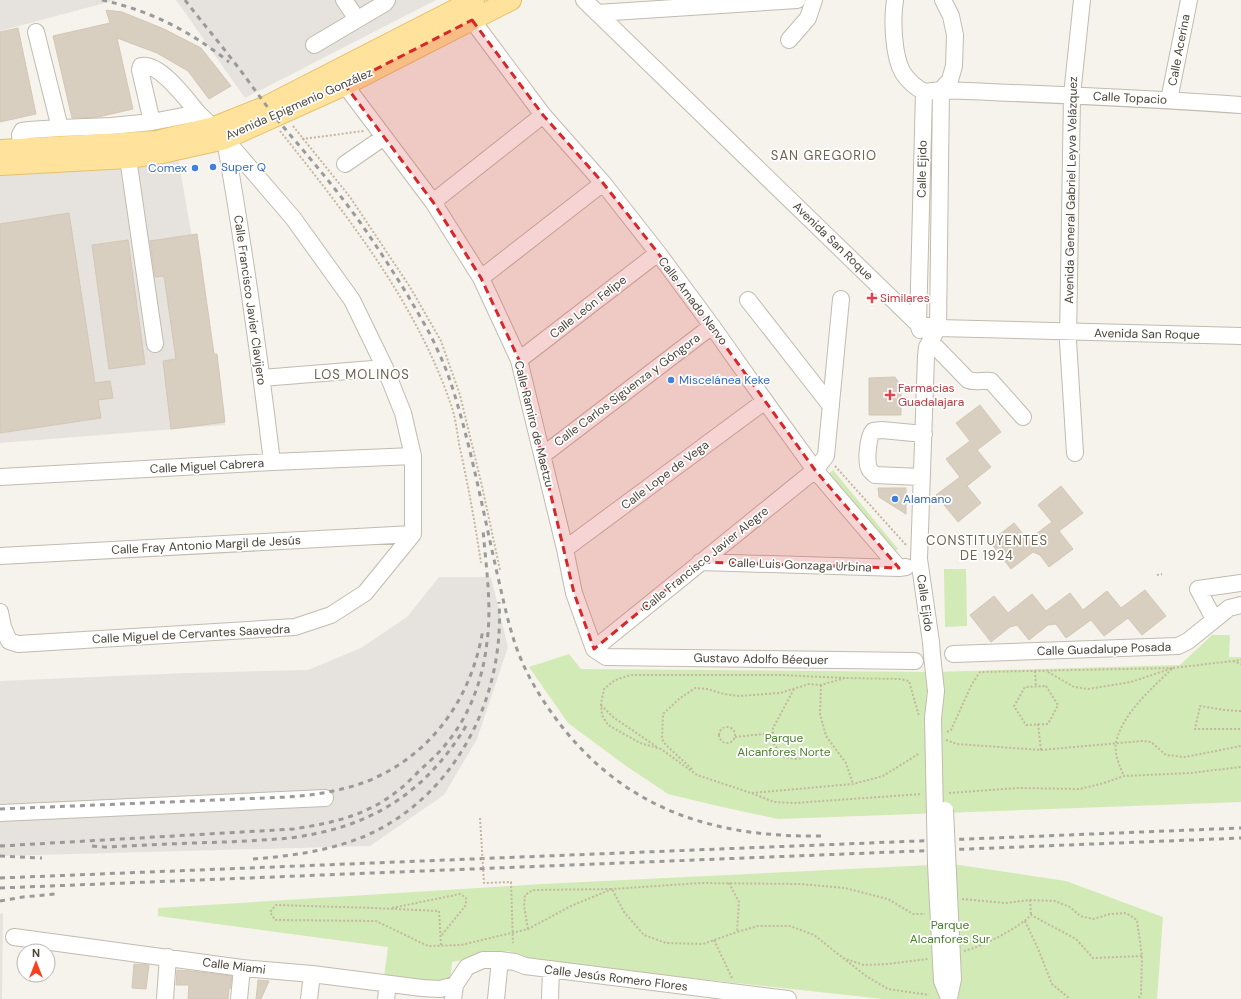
<svg xmlns="http://www.w3.org/2000/svg" width="1241" height="999" font-family="'DM Sans',sans-serif">
  <style>
    .industrial { fill: #e6e2dd }
    .green { fill: #d2eab5 }
    .building { fill: #d8cfc1; stroke: #d3c7b4 }
    .lines { fill: none; stroke-linecap: round; stroke-linejoin: round }
    .minor-casing { stroke: #c2bbae; stroke-width: 18 }
    .major-casing { stroke: #e6c16a; stroke-width: 22 }
    .path { stroke: #c4b79f; stroke-width: 2; stroke-dasharray: 2 2; stroke-linecap: butt }
    .minor { stroke: #fff; stroke-width: 16 }
    .major { stroke: #ffe39c; stroke-width: 20 }
    .rail { stroke: #9a9a9a; stroke-width: 3; stroke-dasharray: 5 5; stroke-linecap: butt }
    .minor-bridge-casing { stroke: #c2bbae; stroke-width: 18; stroke-linecap: butt }
    .path-bridge { stroke: #c4b79f; stroke-width: 2; stroke-dasharray: 2 2; stroke-linecap: butt }
    .minor-bridge { stroke: #fff; stroke-width: 16 }
    .marked { fill: #d62828; fill-opacity: 0.2; stroke: #d62828; stroke-width: 3; stroke-dasharray: 8 5; stroke-linejoin: round }
    .shop-dot { fill: #3f7fe0; stroke: #fff; stroke-width: 1.5 }
    .health-dot { fill: #e0444e; stroke: #fff; stroke-width: 1.5 }
    .labels { text-anchor: middle; dominant-baseline: central; stroke-width: 3.5; stroke-linejoin: round; paint-order: stroke }
    .street-label { font-size: 12px; fill: #4b4439; stroke: #fff }
    .shop-label { font-size: 12px; fill: #366cbe; stroke: #fff; text-anchor: start }
    .health-label { font-size: 12px; fill: #be3a42; stroke: #fff; text-anchor: start }
    .park-label { font-size: 12px; fill: #4a7f2a; stroke: #fff }
    .neighbourhood-label { font-size: 13px; letter-spacing: 1px; fill: #6e6250; stroke: #fff }
  </style>
  <rect width="100%" height="100%" fill="#f6f3ec"/>
  <path class="industrial" d="M0 0H116L0 31Z
    M176 0H436L245 98Z
    M177 152 225 425 0 443V169Z
    M439 577H491L508 647 477 739 444 795 370 846 0 856V681L187 673 308 670 361 648 407 617Z
    M3 913 2 999H0V914Z"/>
  <path class="green" d="M833 470 898 549 891 555 825 477Z
    M944 569H966L967 626 945 627Z
    M1212 635H1230L1229 657H1241V802L778 819 722 807 668 794 626 766 568 723 529 667 569 654 581 669 934 672 1180 665Z
    M952 864 1066 881 1163 917 1157 999H883L535 961 508 951 452 962 450 982 384 977 388 947 158 916V908L542 884Z"/>
  <path class="building" d="M106 10 122 12 164 29 201 48 231 86 209 99 188 71 157 53 117 38 133 109 98 117 72 118 53 36 110 23Z
    M18 28 36 114 0 122V32Z
    M69 213 95 383 110 381 113 398 98 400 101 418 0 433V224Z
    M197 234 214 354H217L225 422 171 429 163 361 176 359 164 276 155 277 150 241Z
    M128 240 145 364 109 369 92 245Z
    M895 377 901 386V415H869V378Z
    M980 405 1001 432 977 450 991 467 967 486 981 503 958 522 936 495 960 477 946 459 970 441 956 423Z
    M1061 486 1083 513 1059 531 1073 549 1049 567 1040 555 1033 552 1011 569 990 542 1014 523 1028 540 1052 522 1038 505Z
    M878 488H906V514L879 497Z
    M1145 590 1166 616 1142 635 1128 618 1104 636 1091 620 1066 638 1056 624 1048 625 1029 640 1017 625 1010 627 991 642 970 615 994 596 1008 613 1032 594 1046 611 1070 593 1083 610 1107 591 1121 608Z
    M134 964 149 965 146 989 132 988Z
    M177 970 191 971 232 976 230 989 229 988 228 999H188L189 985H176Z
    M258 980 269 981 261 999H256Z"/>
  <g class="lines">
    <defs>
      <path id="minor" d="M344 0 357 19
        M584 0 918 324 938 328 1241 336
        M895 0C892 19 893 56 903 73 909 82 915 87 924 92
        M597 13 797 0
        M472 20 543 115 603 183 658 253 712 326 765 401 815 470 899 568
        M789 40 808 18 814 0
        M314 45 385 3 387 0
        M345 85 433 202 481 278 519 360 565 549 574 593 594 649 606 657 915 661
        M924 92 941 90C1041 94 1141 98 1241 105
        M1169 100 1189 0
        M152 122 140 70 141 66C160 62 187 100 198 113
        M225 140C244 247 259 354 272 462
        M22 149 20 135 22 131 29 130 60 128 36 32
        M128 158 155 344
        M345 164 384 137
        M433 202 543 115
        M481 278 603 183
        M748 300 831 406
        M920 330 918 324 924 92
        M930 341 968 380C976 383 983 380 991 381L1023 417
        M519 360 658 253
        M262 378 385 368
        M1075 453 1068 341 1072 95 1082 0
        M543 455 712 326
        M0 477 272 462 413 456
        M921 477 875 475C873 473 871 472 870 470 865 464 868 437 873 431L882 430 924 434
        M565 549 765 401
        M0 556 413 534
        M700 562 899 568 906 567
        M0 612 3 627 9 641 18 644 295 627 331 615 365 593 413 534V456L403 413 385 368 352 300 293 218 225 139 198 113 152 122 111 126 60 128
        M1214 619 1198 589 1241 583
        M931 642 919 559 926 356 927 347 938 328 941 90 950 80 954 66 955 35 951 16 943 0
        M594 649 815 470 826 456 841 299
        M953 654 1178 646 1188 641 1229 608 1241 605
        M932 655 936 691
        M0 813 325 798
        M14 937 242 968 312 974 422 988 440 989 455 985
        M165 999 168 957
        M239 999 242 968
        M309 999 312 974
        M386 999 388 984
        M453 999 455 985 467 967 483 960H500L515 962 525 966 788 999
        M496 999 500 960
        M550 999 551 969"/>
      <path id="major" d="M0 150 157 141 214 127 267 106 474 0
        M0 165 128 158 162 153 225 139 345 85 511 0"/>
    </defs>
    <use href="#minor" class="minor-casing"/>
    <use href="#major" class="major-casing"/>
    <path class="path" d="M293 126 350 197 410 287 441 341 460 395 482 486 500 570
      M280 131C346 214 415 301 450 402 455 415 457 430 459 444 468 484 475 523 481 563
      M302 139 364 131
      M835 466 906 545
      M1157 575 1162 574
      M1233 661 1241 664
      M1035 671 1036 687
      M1048 672 1074 687 1088 689 1131 682 1173 668 1241 660
      M845 678 781 675H631L615 680 604 689 601 704 602 715 608 725 640 743 661 749 697 775 751 793 774 802 794 803 922 794
      M821 685 820 714 826 736 846 763 853 784
      M1046 686 1058 705 1048 724 1026 725 1014 706 1025 687Z
      M794 689 773 728V743L784 757 796 759 803 758
      M601 705 613 717 657 747
      M1241 711 1224 710 1200 706 1195 729H1241
      M1038 724 1041 750
      M719 735a8 8 0 1 1 16 0a8 8 0 1 1-16 0Z
      M947 732 951 730 972 684 980 672 1173 668C1153 687 1121 715 1116 743 1114 754 1120 767 1124 776
      M735 737 773 733
      M946 740 957 744 1041 750 1142 741 1151 742 1166 755 1185 757 1241 746
      M692 769 666 745 662 739 663 714 679 699 695 688 707 689 724 694 739 696 780 693 809 684 821 685 845 678 900 679 909 681 919 716
      M752 793 853 784 883 776 920 753
      M949 793 1018 788 1080 789 1104 783 1124 776 1190 773 1241 767
      M729 883 739 902 737 932 758 926H790L814 935 866 976 888 989 929 995
      M962 899 1005 903 1030 900 1055 901 1070 907 1080 916 1093 919 1110 914 1126 913 1137 920 1142 956 1141 994 1138 999
      M1030 900 1031 915
      M392 908 460 894 466 898V905L441 936
      M1025 921 1039 951 1052 984 1070 999
      M528 929 524 906 525 895 533 890 612 889 624 912 644 935 666 943 703 944 737 932
      M714 940 732 978
      M441 945 439 911 374 908 276 905 270 912 275 920 376 921 428 946 461 945 528 929 571 906 612 889 701 883 801 884 845 888 888 899 913 914H925
      M964 951C981 947 1019 928 1031 915L1076 939 1093 958 1142 956
      M843 958 864 965 887 964 928 959"/>
    <use href="#minor" class="minor"/>
    <use href="#major" class="major"/>
    <path class="rail" d="M102 0C151 11 190 31 229 62
      M185 0C201 21 218 41 234 62 248 80 261 99 275 117 302 149 329 180 354 214 373 240 390 267 407 294 417 312 429 330 437 349 449 373 456 399 463 424 476 473 486 524 497 573 502 594 506 614 512 634 522 669 541 700 563 728 631 813 720 838 825 836
      M0 809 288 797C315 795 342 791 368 781 433 754 472 697 483 629
      M0 846 294 829C318 825 342 821 364 811 386 802 404 787 420 770 429 762 438 754 446 744 470 715 483 679 487 642 492 604 486 567 483 530
      M92 846 105 847C145 845 186 843 226 842 247 841 268 840 289 838 369 828 424 795 466 726
      M0 856 42 858
      M253 859C291 856 328 851 363 837 455 798 505 698 499 602
      M0 878 1241 828
      M0 888 1241 838
      M0 901 23 897 55 894"/>
    <defs>
      <path id="minor-bridge" d="M931 642 932 655
        M936 691 933 718 936 864 942 981 949 998
        M945 810 953 979 949 998"/>
    </defs>
    <use href="#minor-bridge" class="minor-bridge-casing"/>
    <path class="path-bridge" d="M480 818 484 883 511 882 513 943"/>
    <use href="#minor-bridge" class="minor-bridge"/>
  </g>
  <path class="marked" d="M472 20 543 115 603 183 658 253 815 470 899 568 700 562 594 649 574 593 519 360 481 278 433 202 345 85Z"/>
  <g class="shop-dot">
    <circle cx="213" cy="167" r="4"/>
    <circle cx="195" cy="168" r="4"/>
    <circle cx="671" cy="380" r="4"/>
    <circle cx="895" cy="499" r="4"/>
  </g>
  <g class="health-dot">
    <path d="M870 292h4v4h4v4h-4v4h-4v-4h-4v-4h4z"/>
    <path d="M888 389h4v4h4v4h-4v4h-4v-4h-4v-4h4z"/>
  </g>
  <g class="labels">
    <g class="street-label">
      <text transform="translate(1179 50) rotate(-79)">Calle Acerina</text>
      <text transform="translate(1130 98) rotate(3)">Calle Topacio</text>
      <text transform="translate(299 104) rotate(-24)">Avenida Epigmenio González</text>
      <text transform="translate(922 169) rotate(-89)">Calle Ejido</text>
      <text transform="translate(1071 190) rotate(-89)">Avenida General Gabriel Leyva Velázquez</text>
      <text transform="translate(833 241) rotate(44)">Avenida San Roque</text>
      <text transform="translate(250 300) rotate(82)">Calle Francisco Javier Clavijero</text>
      <text transform="translate(693 301) rotate(53)">Calle Amado Nervo</text>
      <text transform="translate(588 307) rotate(-38)">Calle León Felipe</text>
      <text transform="translate(1147 334) rotate(1)">Avenida San Roque</text>
      <text transform="translate(627 390) rotate(-37)">Calle Carlos Sigüenza y Góngora</text>
      <text transform="translate(534 424) rotate(76)">Calle Ramiro de Maetzu</text>
      <text transform="translate(207 466) rotate(-3)">Calle Miguel Cabrera</text>
      <text transform="translate(665 475) rotate(-37)">Calle Lope de Vega</text>
      <text transform="translate(206 545) rotate(-3)">Calle Fray Antonio Margil de Jesús</text>
      <text transform="translate(705 559) rotate(-39)">Calle Francisco Javier Alegre</text>
      <text transform="translate(800 565) rotate(2)">Calle Luis Gonzaga Urbina</text>
      <text transform="translate(925 603) rotate(82)">Calle Ejido</text>
      <text transform="translate(191 634) rotate(-3)">Calle Miguel de Cervantes Saavedra</text>
      <text transform="translate(1104 649) rotate(-2)">Calle Guadalupe Posada</text>
      <text transform="translate(761 659) rotate(1)">Gustavo Adolfo Béequer</text>
      <text transform="translate(234 966) rotate(7)">Calle Miami</text>
      <text transform="translate(616 978) rotate(7)">Calle Jesús Romero Flores</text>
    </g>
    <g class="shop-label">
      <text x="221" y="167">Super Q</text>
      <text x="187" y="168" text-anchor="end">Comex</text>
      <text x="679" y="380">Miscelánea Keke</text>
      <text x="903" y="499">Alamano</text>
    </g>
    <g class="health-label">
      <text x="880" y="298">Similares</text>
      <text x="898" y="388">Farmacias<tspan x="898" dy="14">Guadalajara</tspan></text>
    </g>
    <g class="park-label">
      <text x="784" y="738">Parque<tspan x="784" dy="14">Alcanfores Norte</tspan></text>
      <text x="950" y="925">Parque<tspan x="950" dy="14">Alcanfores Sur</tspan></text>
    </g>
    <g class="neighbourhood-label">
      <text x="824" y="155">SAN GREGORIO</text>
      <text x="362" y="374">LOS MOLINOS</text>
      <text x="987" y="540">CONSTITUYENTES<tspan x="987" dy="15">DE 1924</tspan></text>
    </g>
  </g>
  <g transform="translate(36 963)"><circle r="19" fill="#ffffff" stroke="#b7b4b0"/>
  <path d="M0-3L7 15L0 10L-7 15Z" fill="#fc3f1d"/>
  <text y="-6" font-size="11" font-weight="bold" text-anchor="middle" fill="#4b4439">N</text>
  </g>
</svg>
